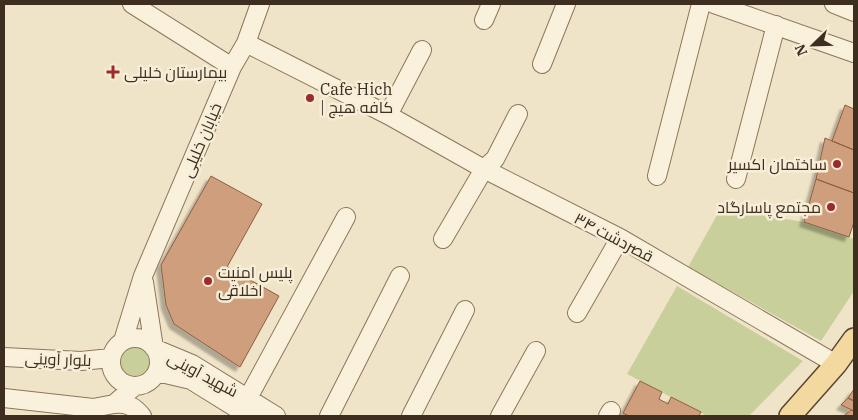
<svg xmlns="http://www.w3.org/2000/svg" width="858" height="420" font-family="'IBM Plex Serif',Cairo,serif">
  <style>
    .green { fill: #c9cf9b }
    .building { fill: #cf9f7d; stroke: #8d5f41; filter: url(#shadow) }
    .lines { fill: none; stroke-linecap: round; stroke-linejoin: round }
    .minor-casing { stroke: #8d765c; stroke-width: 20 }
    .major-casing { stroke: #5b4430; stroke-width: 24 }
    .minor { stroke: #faf1dc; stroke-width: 18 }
    .major { stroke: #f3d9a0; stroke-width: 21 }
    .poi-dot { fill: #9e2a2b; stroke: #f7eed8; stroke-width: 2 }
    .labels { text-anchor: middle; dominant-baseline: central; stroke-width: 5; stroke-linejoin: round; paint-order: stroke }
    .poi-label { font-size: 16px; fill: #3d2e20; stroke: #f7eed8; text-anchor: start }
    .street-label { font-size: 16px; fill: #3d2e20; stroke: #f7eed8 }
  </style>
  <defs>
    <filter id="shadow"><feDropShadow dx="-4.5" dy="4.5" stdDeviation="1" flood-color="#0004"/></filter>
  </defs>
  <rect width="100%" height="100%" fill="#f0e4c8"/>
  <path class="green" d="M721 208 804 222 854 239V291L821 341 688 267Z
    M677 286 803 361 749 416H707L627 374Z
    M117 362a18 18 0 1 1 36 0a18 18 0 1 1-36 0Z"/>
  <path class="building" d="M845 105 854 109V150L832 141Z
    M825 138 854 150V193L816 179Z
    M211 176 262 204 227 267 279 296 240 367 174 324 166 305 161 265Z
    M816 179 854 193V222L849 237 804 222Z
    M640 381 662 392 659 399 668 404 671 397 701 412 699 416H629L623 413Z
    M854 389V401L848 398Z
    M848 398 854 401V411L841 405Z
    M851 410 854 411V416H844Z"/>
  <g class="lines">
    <defs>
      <path id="minor" d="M132 4 232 67
        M714 4 854 53
        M834 4 854 12
        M484 20 491 4
        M246 43 388 115 484 169 620 238 836 364
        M542 64 566 4
        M388 115 422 50
        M657 176 701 4
        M736 179 776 25
        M443 239 484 169 495 159 518 114
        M144 282 154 348
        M577 313 620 238
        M111 362a24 24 0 1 1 48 0a24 24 0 1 1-48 0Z
        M123 341 143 276 232 67 246 43 260 4
        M156 349 192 364 276 416
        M4 357 81 361 111 358
        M157 372 191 380 249 416
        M4 398 93 408 114 404 135 386
        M248 398 346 217
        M114 404C127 403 134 406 142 416
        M329 416 400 276
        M411 416 465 310
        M500 416 536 351
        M608 416 611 411"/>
      <path id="major" d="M790 416 836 364 854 339"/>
    </defs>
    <use href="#minor" class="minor-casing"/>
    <use href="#major" class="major-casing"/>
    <use href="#minor" class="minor"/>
    <use href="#major" class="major"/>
  </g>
  <g class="poi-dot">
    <path d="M110.5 64.5h5v5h5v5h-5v5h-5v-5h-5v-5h5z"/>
    <circle cx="310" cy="98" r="5"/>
    <circle cx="837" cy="164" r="5"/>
    <circle cx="831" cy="207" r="5"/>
    <circle cx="208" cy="281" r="5"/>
  </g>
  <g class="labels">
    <g class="poi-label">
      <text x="124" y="72">بیمارستان خلیلی</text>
      <text x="320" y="89">Cafe Hich<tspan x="320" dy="18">| کافه هیچ</tspan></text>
      <text x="827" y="164" text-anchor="end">ساختمان اکسیر</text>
      <text x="821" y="207" text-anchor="end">مجتمع پاسارگاد</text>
      <text x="218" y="272">پلیس امنیت<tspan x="218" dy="18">اخلاقی</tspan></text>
    </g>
    <g class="street-label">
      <text transform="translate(201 140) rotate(-67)">خیابان خلیلی</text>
      <text transform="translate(614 237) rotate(28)">قصردشت ۳۴</text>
      <text transform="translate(58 359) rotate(2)">بلوار آوینی</text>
      <text transform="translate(203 374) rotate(28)">شهید آوینی</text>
    </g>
  </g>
  <rect width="858" height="420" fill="none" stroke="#3d2e20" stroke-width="10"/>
  <g transform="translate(813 45) rotate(247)" stroke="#f7eed8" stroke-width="4" paint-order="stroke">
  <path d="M0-4L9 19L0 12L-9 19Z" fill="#3d2e20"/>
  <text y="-8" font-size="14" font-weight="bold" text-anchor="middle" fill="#3d2e20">N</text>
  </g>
</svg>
